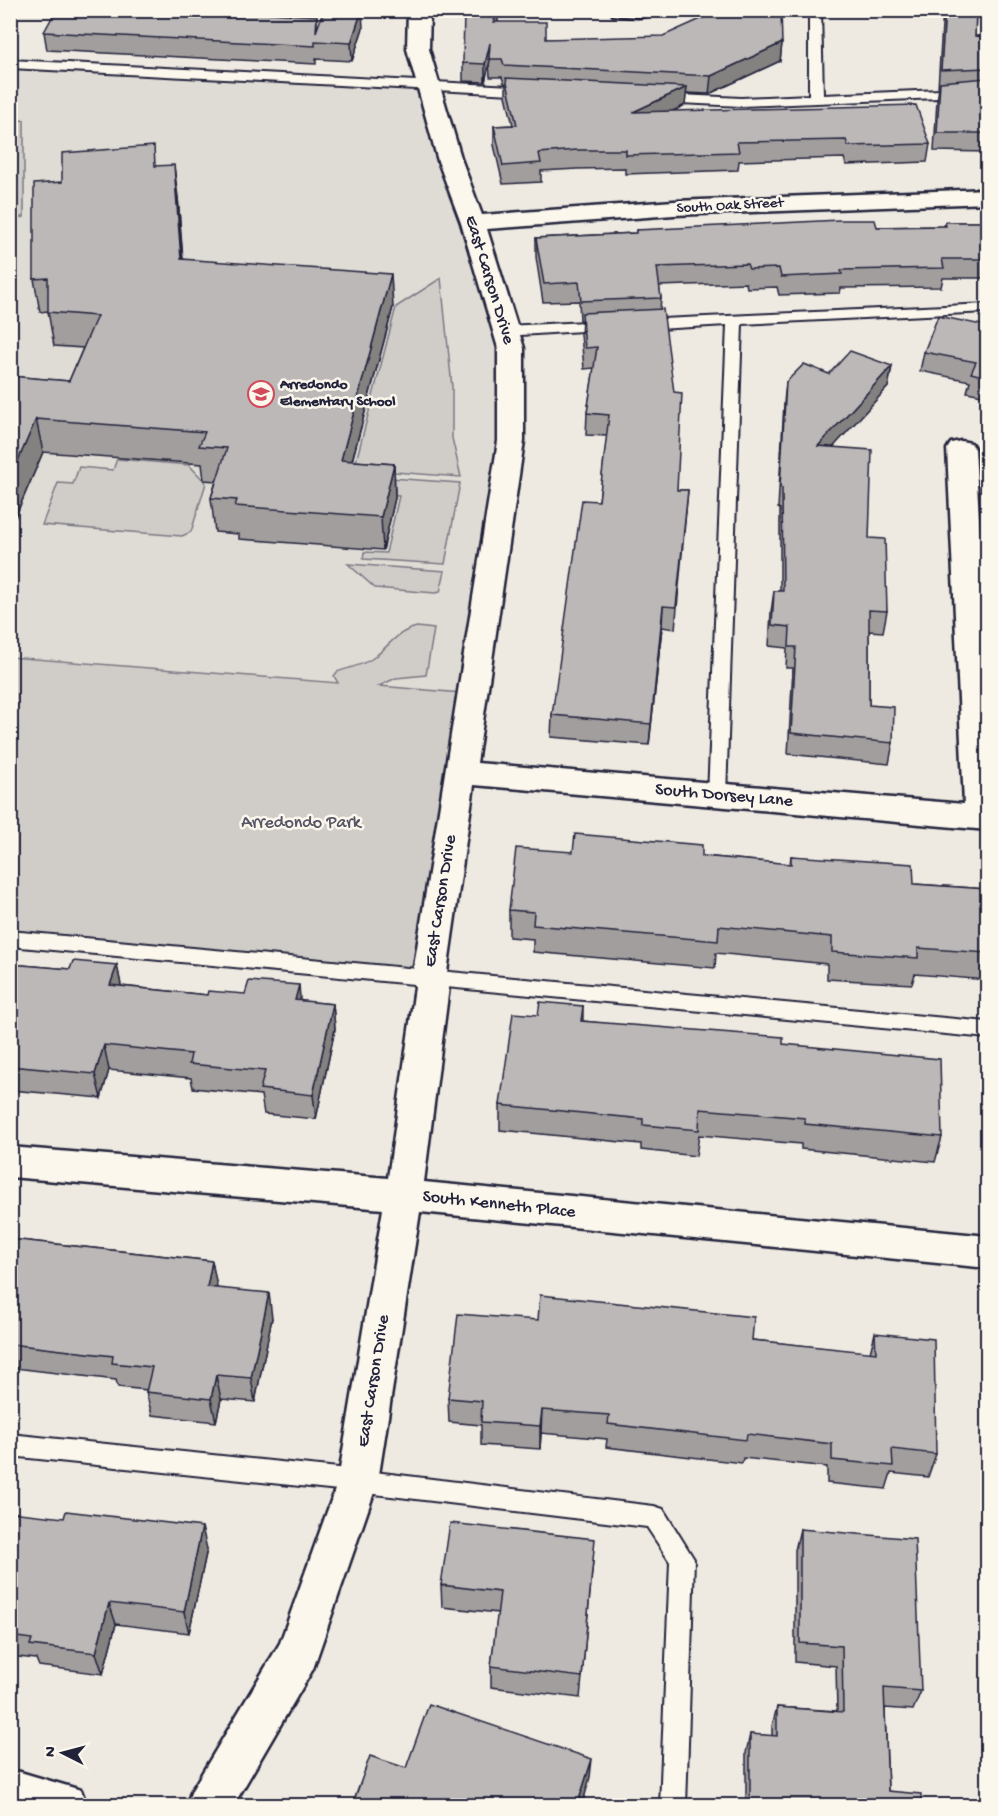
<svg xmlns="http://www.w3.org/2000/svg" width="998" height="1816" font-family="'Gochi Hand',sans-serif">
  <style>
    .built { fill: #dfdbd5 }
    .green { fill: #d0cdc9; stroke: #797882; stroke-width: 1.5 }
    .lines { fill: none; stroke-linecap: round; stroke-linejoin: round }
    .lane-casing { stroke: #22223b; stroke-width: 4 }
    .street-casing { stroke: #22223b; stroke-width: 5 }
    .lane { fill: #fbf7ec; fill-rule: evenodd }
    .street { fill: #fbf7ec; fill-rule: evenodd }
    .wall { fill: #a29e9e; stroke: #22223b; stroke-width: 1.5 }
    .shaded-wall { fill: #848181; stroke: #22223b; stroke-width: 1.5 }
    .building { fill: #bcb8b8; stroke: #22223b; stroke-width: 1.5 }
    .labels { text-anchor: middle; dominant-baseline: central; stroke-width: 5; stroke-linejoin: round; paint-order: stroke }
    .far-street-label { font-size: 15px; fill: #22223b; stroke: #fbf7ec }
    .far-poi-label { font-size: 15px; font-weight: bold; fill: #22223b; stroke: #fbf7ec; text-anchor: start }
    .street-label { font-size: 18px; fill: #22223b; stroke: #fbf7ec }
    .park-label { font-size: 18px; fill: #565566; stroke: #fbf7ec }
  </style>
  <rect width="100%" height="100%" fill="#eeeae2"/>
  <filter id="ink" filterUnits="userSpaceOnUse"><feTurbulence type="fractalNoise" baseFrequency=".0167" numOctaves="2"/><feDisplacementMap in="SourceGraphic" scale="12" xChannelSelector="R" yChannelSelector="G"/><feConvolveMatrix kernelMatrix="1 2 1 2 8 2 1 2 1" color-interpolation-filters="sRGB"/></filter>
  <g filter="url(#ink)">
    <path class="built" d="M10 64 429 86 511 348 473 694 11 657Z"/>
    <path class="green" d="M24 120V217L11 219V121Z
      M441 278 452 387V438L461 477 354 469 396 307Z
      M117 459 189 465 206 483 191 532 182 536 42 525 58 483 73 484 79 467 113 470Z
      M348 475 460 483 445 564 363 559 364 552 386 553 399 496 344 492Z
      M348 564 445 571 440 592 435 593 375 588Z
      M417 627 434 629 426 675 396 678 379 686 473 694 429 979 11 938 10 657 338 683 334 676 337 672C350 667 362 666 373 658 390 646 395 632 417 627Z"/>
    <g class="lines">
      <defs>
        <path id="lane" d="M809 10H821L823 95 988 88V96L741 106 660 102 653 98 660 94 741 98 809 95Z
          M10 60 532 87 539 91 532 95 10 68Z
          M988 304V312L742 324 726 796 724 801H710L708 796 727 325 640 330 632 325 640 320Z
          M608 321 613 323 616 326 613 329 505 336 497 331 505 326Z
          M10 931 988 1022V1038L10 946Z
          M10 1434 358 1470 654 1506 663 1509 694 1559 686 1806H660L670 1562 647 1527 358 1492 10 1456Z"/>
        <path id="street" d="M408 10H430L429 49 462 161 482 215 674 201 988 189V203L674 215 487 229 524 348V441L477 763 964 804 947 449 951 443 961 441 971 443 975 449 988 672V830L474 785 446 979 449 987 424 1182 988 1236V1268L420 1212 378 1481 313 1669 233 1806H186L192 1790 280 1643 338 1481 383 1209 10 1177V1147L388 1178 415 987 412 979 498 441V348L461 223 438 161 407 49Z
          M611 10H648L649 11 646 16 638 17 613 15Z
          M10 1769 81 1790 87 1806H10Z"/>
      </defs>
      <use href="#lane" class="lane-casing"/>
      <use href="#street" class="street-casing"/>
      <use href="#lane" class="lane"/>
      <use href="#street" class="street"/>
    </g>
    <path class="wall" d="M943 10H976L975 36 987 37V152L934 151 937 100 939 88H938Z
      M317 16V28H363L352 61 316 59V64L47 50 44 32Z
      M498 22 546 39 782 43 780 61 709 94 686 93 685 105 673 111 930 144 927 162 846 165 844 158 739 161 738 170 625 174V168L577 169 541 171V182L503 184 494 145V126L513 125 506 96V84L504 83 502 77H490L489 62 485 82 463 81V63Z
      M156 166 178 197 183 259 393 307 352 461 394 464 395 498 383 550 239 539V534L215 532 211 498 216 481 204 480 202 464 43 452 10 529V376L69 381 83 348 54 346 48 311 40 312 34 279 62 182Z
      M945 222H987V278H943L941 287 841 288 840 293 779 295 777 287 747 288 746 283 659 286 661 298 660 310 677 490H688L675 629 662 627 649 745 551 737 552 715 599 501 607 436 586 435 587 413 594 368 584 369 581 334 582 320H580L579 301 543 302 536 257V238L636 233V230L944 226Z
      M987 326V396L967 392 970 381 920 371 924 352Z
      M892 366 888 387 833 447 869 538 887 611 883 632 869 631V705L893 743 889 764 788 754 793 668H786L787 648 769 646 771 612 774 591H780V509L778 508 784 403 786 382 829 374Z
      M573 852 702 856 790 864 791 856 914 884 987 889V887V980L915 974 912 984 827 979V964L716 953 715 968 533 952V939L509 937V910Z
      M10 964 70 969 117 965 121 986 207 995 300 1001 333 1004 335 1029 316 1119 264 1114 261 1095 193 1088 191 1078 109 1070 101 1098 10 1090Z
      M583 1006V1021L783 1044 942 1137 935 1162 801 1149V1144L699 1135 696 1156 641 1150V1144L500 1130V1105L538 1015Z
      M10 1239 212 1261 216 1288 272 1318 255 1402 221 1399 216 1422 152 1415 146 1392 147 1390 118 1387 116 1380 15 1368 10 1383Z
      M875 1333 936 1454 928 1477 891 1473 886 1489 827 1483V1467L743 1458 742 1463 606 1447 607 1439 541 1433 540 1449 481 1445V1425L449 1422 448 1398 752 1340 870 1353Z
      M10 1512 207 1549 189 1633 116 1624 103 1674 39 1666 36 1659 10 1656Z
      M800 1529 921 1691 913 1710 885 1708 888 1791 921 1806H746V1753L750 1734 772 1736V1726L777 1707 837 1711 836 1666 795 1662V1550Z
      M593 1561 580 1698 491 1687V1666L498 1613 442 1607 441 1585Z"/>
    <path class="shaded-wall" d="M362 10 363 28 352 61 351 43Z
      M497 10H500L494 40V22Z
      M490 43V61L485 82V64Z
      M782 43 780 61 709 94 711 76Z
      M687 87 685 105 632 131 633 112Z
      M174 165 178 197 185 292 181 259Z
      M391 274 393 307 343 494 341 460Z
      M892 366 888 387 815 467 818 446Z
      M36 419 43 452 10 529V479Z
      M394 464 395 498 383 550 381 517Z
      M663 606 662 627 649 745 651 724Z
      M117 965 122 990 110 985Z
      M299 985 301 1010 295 1000Z
      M333 1004 335 1029 316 1119 313 1095Z
      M104 1045 109 1070 101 1098 95 1074Z
      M212 1261 217 1286 211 1311 207 1287Z
      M269 1293 272 1318 255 1402 251 1378Z
      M10 1356 15 1368 10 1383Z
      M216 1375 221 1399 216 1422 211 1399Z
      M542 1410 541 1433 540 1449V1426Z
      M202 1527 207 1549 189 1633 184 1612Z
      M109 1603 116 1624 103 1674 96 1653Z
      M592 1759 590 1777 582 1806H577Z"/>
    <path class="building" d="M56 10H225L317 16 316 32 324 10H362L351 43 315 41V46L44 32Z
      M464 10H497L494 22H546V39L663 36 712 14V10H781L782 43 711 76 504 65 502 59H489L490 43 485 64 463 63Z
      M945 10H976L975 36 987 37V68L941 70Z
      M506 78 687 87 633 112 916 105 930 144 848 146 846 140 737 142 739 152 626 155V150H577L539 153 541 163 503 166 494 126 517 125Z
      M987 78V133H937L940 82Z
      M154 146 155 166 174 165 181 259 391 274 341 460 394 464 381 517 235 506 237 500 211 498 227 448 199 446 205 432 36 419 10 479V376L69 381 97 316 48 312V278L34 279V184L62 182V153Z
      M840 220H875L877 227 946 226 945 222H987V259H942L944 268 841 270 842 274 781 277 779 268 749 269 747 264 657 267 661 298 581 301 579 282 544 284 536 238 636 233V230Z
      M663 309 674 392 682 393 677 490H688L676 607 663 606 651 724 552 715 582 500 599 501 609 415 587 413 597 347 585 348 582 313Z
      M938 316 987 326V377L971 373 976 362 924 352Z
      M850 351 892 366 818 446 872 450 869 538 885 539 887 611 869 610V705L894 707 893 743 791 733 796 647H789L790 627 772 625 774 591H783L782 488 780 487 786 382 804 364 829 374Z
      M575 834 702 845V856L791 864V856L913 864 914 884 987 889V953L918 948V958L832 952V937L719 926 718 941 533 925 534 912 509 910 516 848 573 852Z
      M73 961 117 965 110 985 207 995 208 991 245 994 249 981 299 985 295 1000 333 1004 313 1095 260 1089 265 1071 189 1064 191 1054 104 1045 95 1074 10 1066V964L70 969Z
      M540 1002 583 1006 581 1021 783 1037V1044L940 1059 942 1137 805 1124V1118L700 1109 699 1130 643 1125V1119L500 1105 513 1013 538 1015Z
      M10 1239 212 1261 207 1287 269 1293 251 1378 216 1375 211 1399 146 1392 152 1367 112 1363 113 1356 10 1344Z
      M540 1295 754 1317 752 1340 876 1353 875 1333 934 1339 936 1454 892 1449 893 1466 832 1460V1444L747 1434 746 1440 608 1424 609 1415 542 1410 540 1426 481 1422 482 1401 448 1398 458 1314 538 1320Z
      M66 1511 202 1527 184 1612 109 1603 96 1653 30 1645 32 1639 10 1636V1512L64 1518Z
      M450 1523 595 1539 582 1677 491 1666 500 1592 441 1585Z
      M800 1529 915 1539 921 1691 884 1688 888 1791 921 1794V1806H774V1804L750 1802V1734L777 1736V1707L843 1712 842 1646 800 1643Z
      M429 1704 592 1759 577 1806H352L370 1756 406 1768Z"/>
  </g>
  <defs>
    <symbol id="school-ring" viewBox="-11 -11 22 22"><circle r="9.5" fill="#fbf7ec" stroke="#d1495b" stroke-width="1.5"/><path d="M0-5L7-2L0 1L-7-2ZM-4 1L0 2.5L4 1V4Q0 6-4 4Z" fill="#d1495b"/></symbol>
  </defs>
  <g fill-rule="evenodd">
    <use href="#school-ring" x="246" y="379" width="30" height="30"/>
  </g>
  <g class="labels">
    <g class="far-street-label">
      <text transform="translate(730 206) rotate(-3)">South Oak Street</text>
    </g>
    <g class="far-poi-label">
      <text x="280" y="385">Arredondo<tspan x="280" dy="17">Elementary School</tspan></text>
    </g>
    <g class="street-label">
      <text transform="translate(489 280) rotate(73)">East Carson Drive</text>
      <text transform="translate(724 796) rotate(5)">South Dorsey Lane</text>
      <text transform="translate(441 901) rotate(-81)">East Carson Drive</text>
      <text transform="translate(499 1205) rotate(6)">South Kenneth Place</text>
      <text transform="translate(374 1381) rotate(-81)">East Carson Drive</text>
    </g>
    <g class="park-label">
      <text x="301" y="823">Arredondo Park</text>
    </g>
  </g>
  <rect width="998" height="1816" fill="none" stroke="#fbf7ec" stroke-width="36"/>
  <rect x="18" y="18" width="962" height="1780" fill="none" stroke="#22223b" stroke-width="2" filter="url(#ink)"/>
  <g transform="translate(63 1753) rotate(276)" stroke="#fbf7ec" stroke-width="4.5" paint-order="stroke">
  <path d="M0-4.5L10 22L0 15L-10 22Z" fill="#22223b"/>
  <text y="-9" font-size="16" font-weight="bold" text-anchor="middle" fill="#22223b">N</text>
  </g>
</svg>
